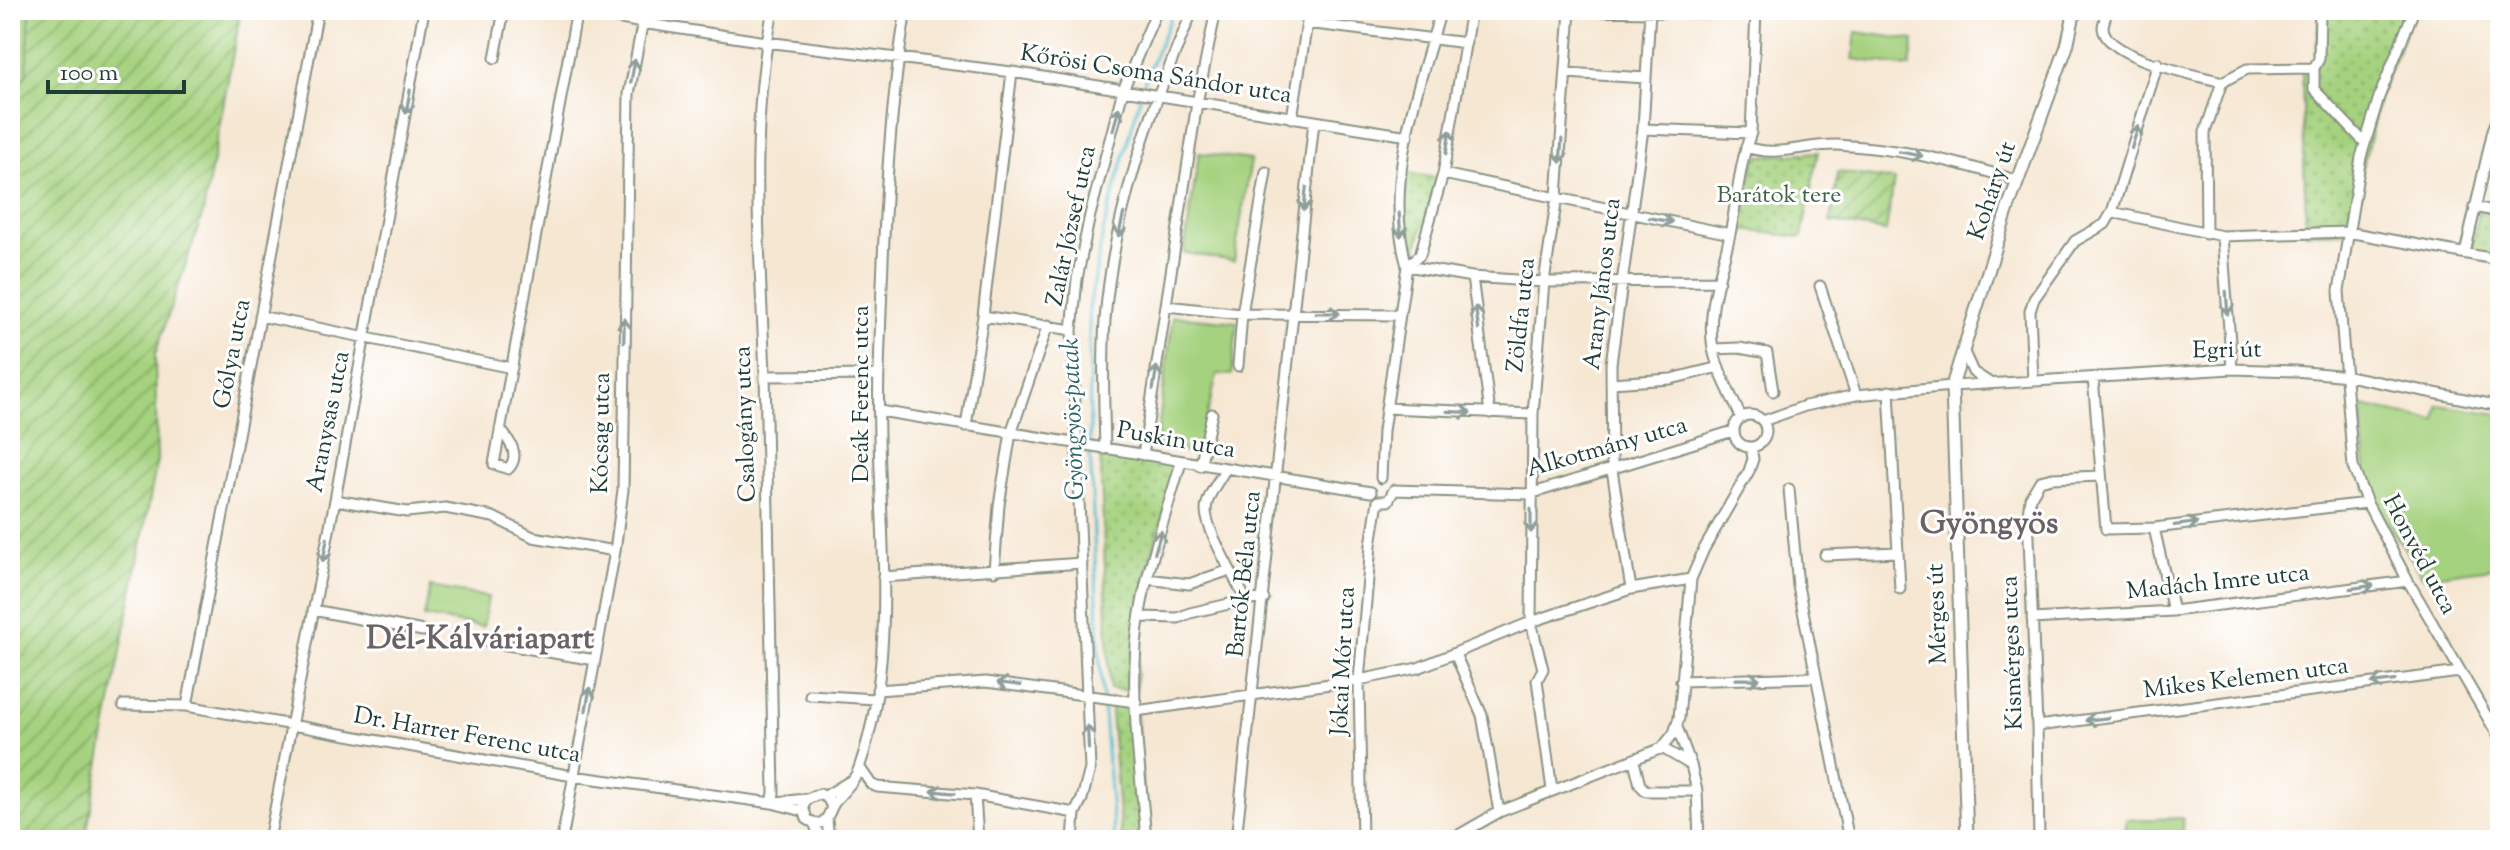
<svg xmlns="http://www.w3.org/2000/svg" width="2510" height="850" font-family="'Sorts Mill Goudy',serif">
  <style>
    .grass { fill: url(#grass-dots); stroke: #628859; stroke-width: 2 }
    .garden { fill: url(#garden-furrows); stroke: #628859; stroke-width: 2 }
    .pitch { fill: #a5d27e; stroke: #628859; stroke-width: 2 }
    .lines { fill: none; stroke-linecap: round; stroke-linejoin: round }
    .stream { stroke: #53bcd0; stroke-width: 3 }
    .minor-casing { stroke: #8a9284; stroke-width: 13 }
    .major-casing { stroke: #8a9284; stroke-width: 15 }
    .minor { stroke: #fff; stroke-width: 9 }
    .major { stroke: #fff; stroke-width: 11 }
    .oneway { stroke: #8f9e9a }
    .labels { text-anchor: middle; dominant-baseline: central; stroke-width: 6; stroke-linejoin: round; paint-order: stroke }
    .street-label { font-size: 24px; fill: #1f3d34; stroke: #fff }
    .park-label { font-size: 24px; fill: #406246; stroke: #fff }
    .water-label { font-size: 26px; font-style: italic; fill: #2f6363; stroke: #fff }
    .district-label { font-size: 32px; font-weight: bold; fill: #6b6266; stroke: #fff }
  </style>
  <defs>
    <pattern id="grass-dots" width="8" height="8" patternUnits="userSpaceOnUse" patternTransform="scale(2)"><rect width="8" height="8" fill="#a5d27e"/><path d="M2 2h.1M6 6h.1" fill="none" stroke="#86ac68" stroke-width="1.8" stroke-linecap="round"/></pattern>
    <pattern id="garden-furrows" width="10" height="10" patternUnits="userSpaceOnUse" patternTransform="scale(2)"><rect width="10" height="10" fill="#a5d27e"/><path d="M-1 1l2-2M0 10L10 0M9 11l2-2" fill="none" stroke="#86ac68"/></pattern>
  </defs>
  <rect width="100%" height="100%" fill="#fff"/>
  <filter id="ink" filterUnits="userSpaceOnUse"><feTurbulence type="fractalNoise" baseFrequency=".0125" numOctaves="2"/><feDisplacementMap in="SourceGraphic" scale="16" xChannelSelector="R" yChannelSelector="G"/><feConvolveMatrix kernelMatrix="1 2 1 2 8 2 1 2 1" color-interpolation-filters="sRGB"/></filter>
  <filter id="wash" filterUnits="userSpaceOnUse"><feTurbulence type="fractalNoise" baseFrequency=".006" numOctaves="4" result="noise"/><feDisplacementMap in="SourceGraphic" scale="32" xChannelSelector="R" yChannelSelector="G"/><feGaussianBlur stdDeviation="1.8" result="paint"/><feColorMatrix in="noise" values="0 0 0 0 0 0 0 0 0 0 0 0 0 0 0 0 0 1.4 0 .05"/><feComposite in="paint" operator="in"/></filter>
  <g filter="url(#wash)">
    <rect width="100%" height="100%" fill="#f6e7d3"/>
    <path class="grass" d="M10 10H30L27 73 10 101Z
      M2320 10H2414L2379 97 2348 232 2306 233 2302 69 2314 67Z
      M1818 152 1802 237 1741 230 1754 162 1760 156Z
      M1405 173 1437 178 1415 254 1407 252Z
      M2479 212 2500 216V256L2471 250Z
      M1100 450 1177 465 1146 575 1135 691 1110 689Z
      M1110 698 1136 706 1146 840H1121Z"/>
    <path class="garden" d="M30 10H241L203 213 155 355 157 461 85 840H10V101L27 73Z
      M1838 172 1894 180 1886 231 1830 222Z"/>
    <path class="pitch" d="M1856 32 1914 40 1910 67 1853 59Z
      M1199 153 1251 160 1234 261 1184 253Z
      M1173 316 1237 322 1232 375 1217 374 1198 454 1156 447Z
      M2439 405 2500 414V567L2423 577 2366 489 2362 406 2436 421Z
      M430 587 488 597 483 627 424 617Z
      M2183 818V840H2126V820Z"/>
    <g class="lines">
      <path class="stream" d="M10 12 11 10
        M10 67V68
        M1090 441 1089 309 1103 232 1146 76 1174 10
        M1090 449 1100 663 1114 840"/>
    </g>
  </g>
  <g filter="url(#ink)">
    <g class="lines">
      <defs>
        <path id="minor" d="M576 10 642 23 766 42 1012 72 1408 136
          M1546 10 1756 14
          M2108 10C2106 15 2103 23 2103 28 2106 58 2197 75 2222 82
          M2414 10 2379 97 2361 157 2339 291 2353 467 2367 503 2408 581 2500 739
          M1307 23 1466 43
          M495 58 504 10
          M2314 68V89L2365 143
          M1566 73 1646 78
          M2222 82 2247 69 2314 68 2319 59 2320 10
          M1292 118 1309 10
          M1643 129 1751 133
          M1746 147C1778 158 1805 144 1837 145 1899 148 1960 162 2018 181
          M1443 174 1730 234
          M2474 207 2500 212
          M2112 212 2222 236 2348 232 2500 260
          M2206 234 2205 132 2222 82
          M2222 236 2232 369
          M2465 253 2493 130 2500 113
          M1407 266 1472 277 1544 282 1719 281
          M1407 266 1420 255 1443 174 1471 10
          M1472 277 1490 413
          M1820 286 1856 395
          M1166 306 1242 314 1399 315
          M260 316 512 368
          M983 316 1072 330
          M1713 349 1739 348 1767 353 1773 391
          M1963 350 1973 372 1990 383
          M1238 366 1242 314 1266 172
          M765 376 879 375
          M2093 378 2106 529 2154 528 2367 503
          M2033 381 2030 311 2034 299 2075 241 2105 224 2112 212 2158 63
          M1611 383 1671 379 1719 367
          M1386 408 1533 414
          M880 411 1371 492
          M1734 431a16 16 0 1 1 32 0a16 16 0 1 1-32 0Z
          M1741 417C1731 395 1718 372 1713 349 1706 309 1722 272 1730 234 1737 201 1739 165 1751 133L1756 10
          M1763 421 1805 406 1856 395 1952 386 2232 369 2295 371 2348 376 2500 406
          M966 426 983 316 1012 72
          M500 429C510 441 521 456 508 469L494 464 577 10
          M1105 449C1104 406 1102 363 1105 320 1113 214 1151 107 1193 10
          M1143 455 1197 103 1216 10
          M1200 466 1212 414
          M1225 470C1218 482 1206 497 1206 511 1207 532 1236 580 1246 600L1264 599
          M1381 478 1383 431 1407 266C1383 183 1418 90 1441 10
          M1789 489 1798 586 1849 840
          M1394 490 1530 494 1733 431
          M335 500 407 512 445 508 493 517 533 537 615 551
          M1378 501H1388L1394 490
          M2154 528 2173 611
          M1898 552 1900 589
          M1825 555 1898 552 1889 391
          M994 571 999 505 1011 433 1048 325
          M883 577 1082 563
          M1147 579 1189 584 1230 570
          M1631 589 1612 470 1611 364 1643 129 1650 10
          M313 610 423 631
          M1140 617 1178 618 1190 613 1246 600
          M2032 619 2173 611 2408 581
          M489 642 595 660
          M1455 654 1482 715 1499 812
          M1681 681 1815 677
          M877 690 986 682 1136 702
          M810 695 875 699
          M123 705 187 706 573 776 772 803 803 811
          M187 706 318 10
          M1136 711 1359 680 1418 668 1531 622 1594 601 1631 589 1691 579
          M2037 726 2460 672
          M1677 727 1691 765 1697 791 1699 840
          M1662 748 1691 765
          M1634 761 1640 785 1646 791H1697
          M860 768 871 784 877 787 975 795 1075 813
          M1552 790 1537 680 1543 669 1531 622 1533 414 1544 282 1557 197 1570 10
          M975 795 978 840
          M825 796 850 781
          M807 799 803 807 807 819C822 829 827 820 832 807 838 794 853 786 859 768 903 644 874 500 879 371 883 251 886 128 906 10
          M776 802 807 799 820 794 828 799 832 807
          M772 803 774 793C772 653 769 513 765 374 760 252 748 130 773 10
          M827 820 829 840
          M814 823 821 840
          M269 840 335 500 424 10
          M562 840 615 551 623 490 629 94 645 10
          M1073 840 1075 813 1082 799 1090 769 1072 330 1077 279 1090 215 1123 90 1157 10
          M1146 840C1141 776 1131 710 1136 645 1141 583 1164 522 1181 462
          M1236 840 1314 121
          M1362 840 1359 680 1371 545 1378 501
          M1450 840 1499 812 1662 748 1674 733 1679 718 1691 579 1704 549 1749 471 1753 459 1751 447
          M2039 840 2037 726 2028 515 2030 498 2040 481 2052 478 2101 476"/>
        <path id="major" d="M1967 840 1952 386 2008 208 2067 46 2075 10"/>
      </defs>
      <use href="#minor" class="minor-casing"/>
      <use href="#major" class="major-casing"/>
      <use href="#minor" class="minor"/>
      <use href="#major" class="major"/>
    </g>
    <defs><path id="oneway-shaft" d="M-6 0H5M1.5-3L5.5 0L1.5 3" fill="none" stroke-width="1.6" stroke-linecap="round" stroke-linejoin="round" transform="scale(2)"/></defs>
    <g class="oneway">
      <use href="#oneway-shaft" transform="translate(633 71) rotate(-79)"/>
      <use href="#oneway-shaft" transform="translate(408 102) rotate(100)"/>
      <use href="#oneway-shaft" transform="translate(1116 119) rotate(-75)"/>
      <use href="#oneway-shaft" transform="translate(2135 137) rotate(-73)"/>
      <use href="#oneway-shaft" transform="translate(1448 142) rotate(-80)"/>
      <use href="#oneway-shaft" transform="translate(1561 151) rotate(94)"/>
      <use href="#oneway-shaft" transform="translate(1911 154) rotate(10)"/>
      <use href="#oneway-shaft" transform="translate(1305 199) rotate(96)"/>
      <use href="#oneway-shaft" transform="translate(1661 220) rotate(11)"/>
      <use href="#oneway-shaft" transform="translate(1121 225) rotate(103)"/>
      <use href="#oneway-shaft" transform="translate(1400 225) rotate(86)"/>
      <use href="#oneway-shaft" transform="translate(2227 303) rotate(86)"/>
      <use href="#oneway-shaft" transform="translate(1328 313) rotate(1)"/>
      <use href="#oneway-shaft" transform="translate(1477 318) rotate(-98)"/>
      <use href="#oneway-shaft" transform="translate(624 330) rotate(-89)"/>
      <use href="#oneway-shaft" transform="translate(1155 378) rotate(-81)"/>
      <use href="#oneway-shaft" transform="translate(1459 412) rotate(3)"/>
      <use href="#oneway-shaft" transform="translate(1531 521) rotate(90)"/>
      <use href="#oneway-shaft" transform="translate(2186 524) rotate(-7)"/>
      <use href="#oneway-shaft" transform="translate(1158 542) rotate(-74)"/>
      <use href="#oneway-shaft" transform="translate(325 550) rotate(101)"/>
      <use href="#oneway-shaft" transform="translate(2362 587) rotate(-8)"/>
      <use href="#oneway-shaft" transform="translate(1748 679) rotate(-1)"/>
      <use href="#oneway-shaft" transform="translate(2383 682) rotate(173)"/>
      <use href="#oneway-shaft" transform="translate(1009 684) rotate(-173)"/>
      <use href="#oneway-shaft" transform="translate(588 699) rotate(-80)"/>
      <use href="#oneway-shaft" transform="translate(2097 719) rotate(173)"/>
      <use href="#oneway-shaft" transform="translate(1088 737) rotate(-93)"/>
      <use href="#oneway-shaft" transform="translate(943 792) rotate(-175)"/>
    </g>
  </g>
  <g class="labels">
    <g class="street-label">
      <text transform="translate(1156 75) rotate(9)">Kőrösi Csoma Sándor utca</text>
      <text transform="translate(1993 191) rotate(-71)">Koháry út</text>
      <text transform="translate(1072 226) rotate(-78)">Zalár József utca</text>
      <text transform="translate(1603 284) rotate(-83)">Arany János utca</text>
      <text transform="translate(1522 315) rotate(-84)">Zöldfa utca</text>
      <text transform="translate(2227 351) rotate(-1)">Egri út</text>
      <text transform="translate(233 354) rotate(-79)">Gólya utca</text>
      <text transform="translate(862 394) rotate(-90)">Deák Ferenc utca</text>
      <text transform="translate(329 422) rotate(-79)">Aranysas utca</text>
      <text transform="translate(746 424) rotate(-92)">Csalogány utca</text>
      <text transform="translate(602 433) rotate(-89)">Kócsag utca</text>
      <text transform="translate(1176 441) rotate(10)">Puskin utca</text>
      <text transform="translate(1607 448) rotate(-16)">Alkotmány utca</text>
      <text transform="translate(2419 555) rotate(62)">Honvéd utca</text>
      <text transform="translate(1245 574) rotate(-84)">Bartók Béla utca</text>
      <text transform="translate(2218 583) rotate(-6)">Madách Imre utca</text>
      <text transform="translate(1938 614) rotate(-92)">Mérges út</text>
      <text transform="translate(2013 653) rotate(-92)">Kismérges utca</text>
      <text transform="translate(1344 661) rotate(-87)">Jókai Mór utca</text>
      <text transform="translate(2246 679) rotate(-7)">Mikes Kelemen utca</text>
      <text transform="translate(467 736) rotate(10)">Dr. Harrer Ferenc utca</text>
    </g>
    <g class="park-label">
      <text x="1779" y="196">Barátok tere</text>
    </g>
    <g class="water-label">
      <text transform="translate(1074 419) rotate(-92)">Gyöngyös-patak</text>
    </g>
    <g class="district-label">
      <text x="1989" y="525">Gyöngyös</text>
      <text x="480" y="640">Dél-Kálváriapart</text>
    </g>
  </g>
  <rect width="2510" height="850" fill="none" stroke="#fff" stroke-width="40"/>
  <path d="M48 80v12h136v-12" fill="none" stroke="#1f3d34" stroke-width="4"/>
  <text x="60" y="80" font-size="24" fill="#1f3d34" stroke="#ffffff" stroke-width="6" paint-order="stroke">100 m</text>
</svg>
